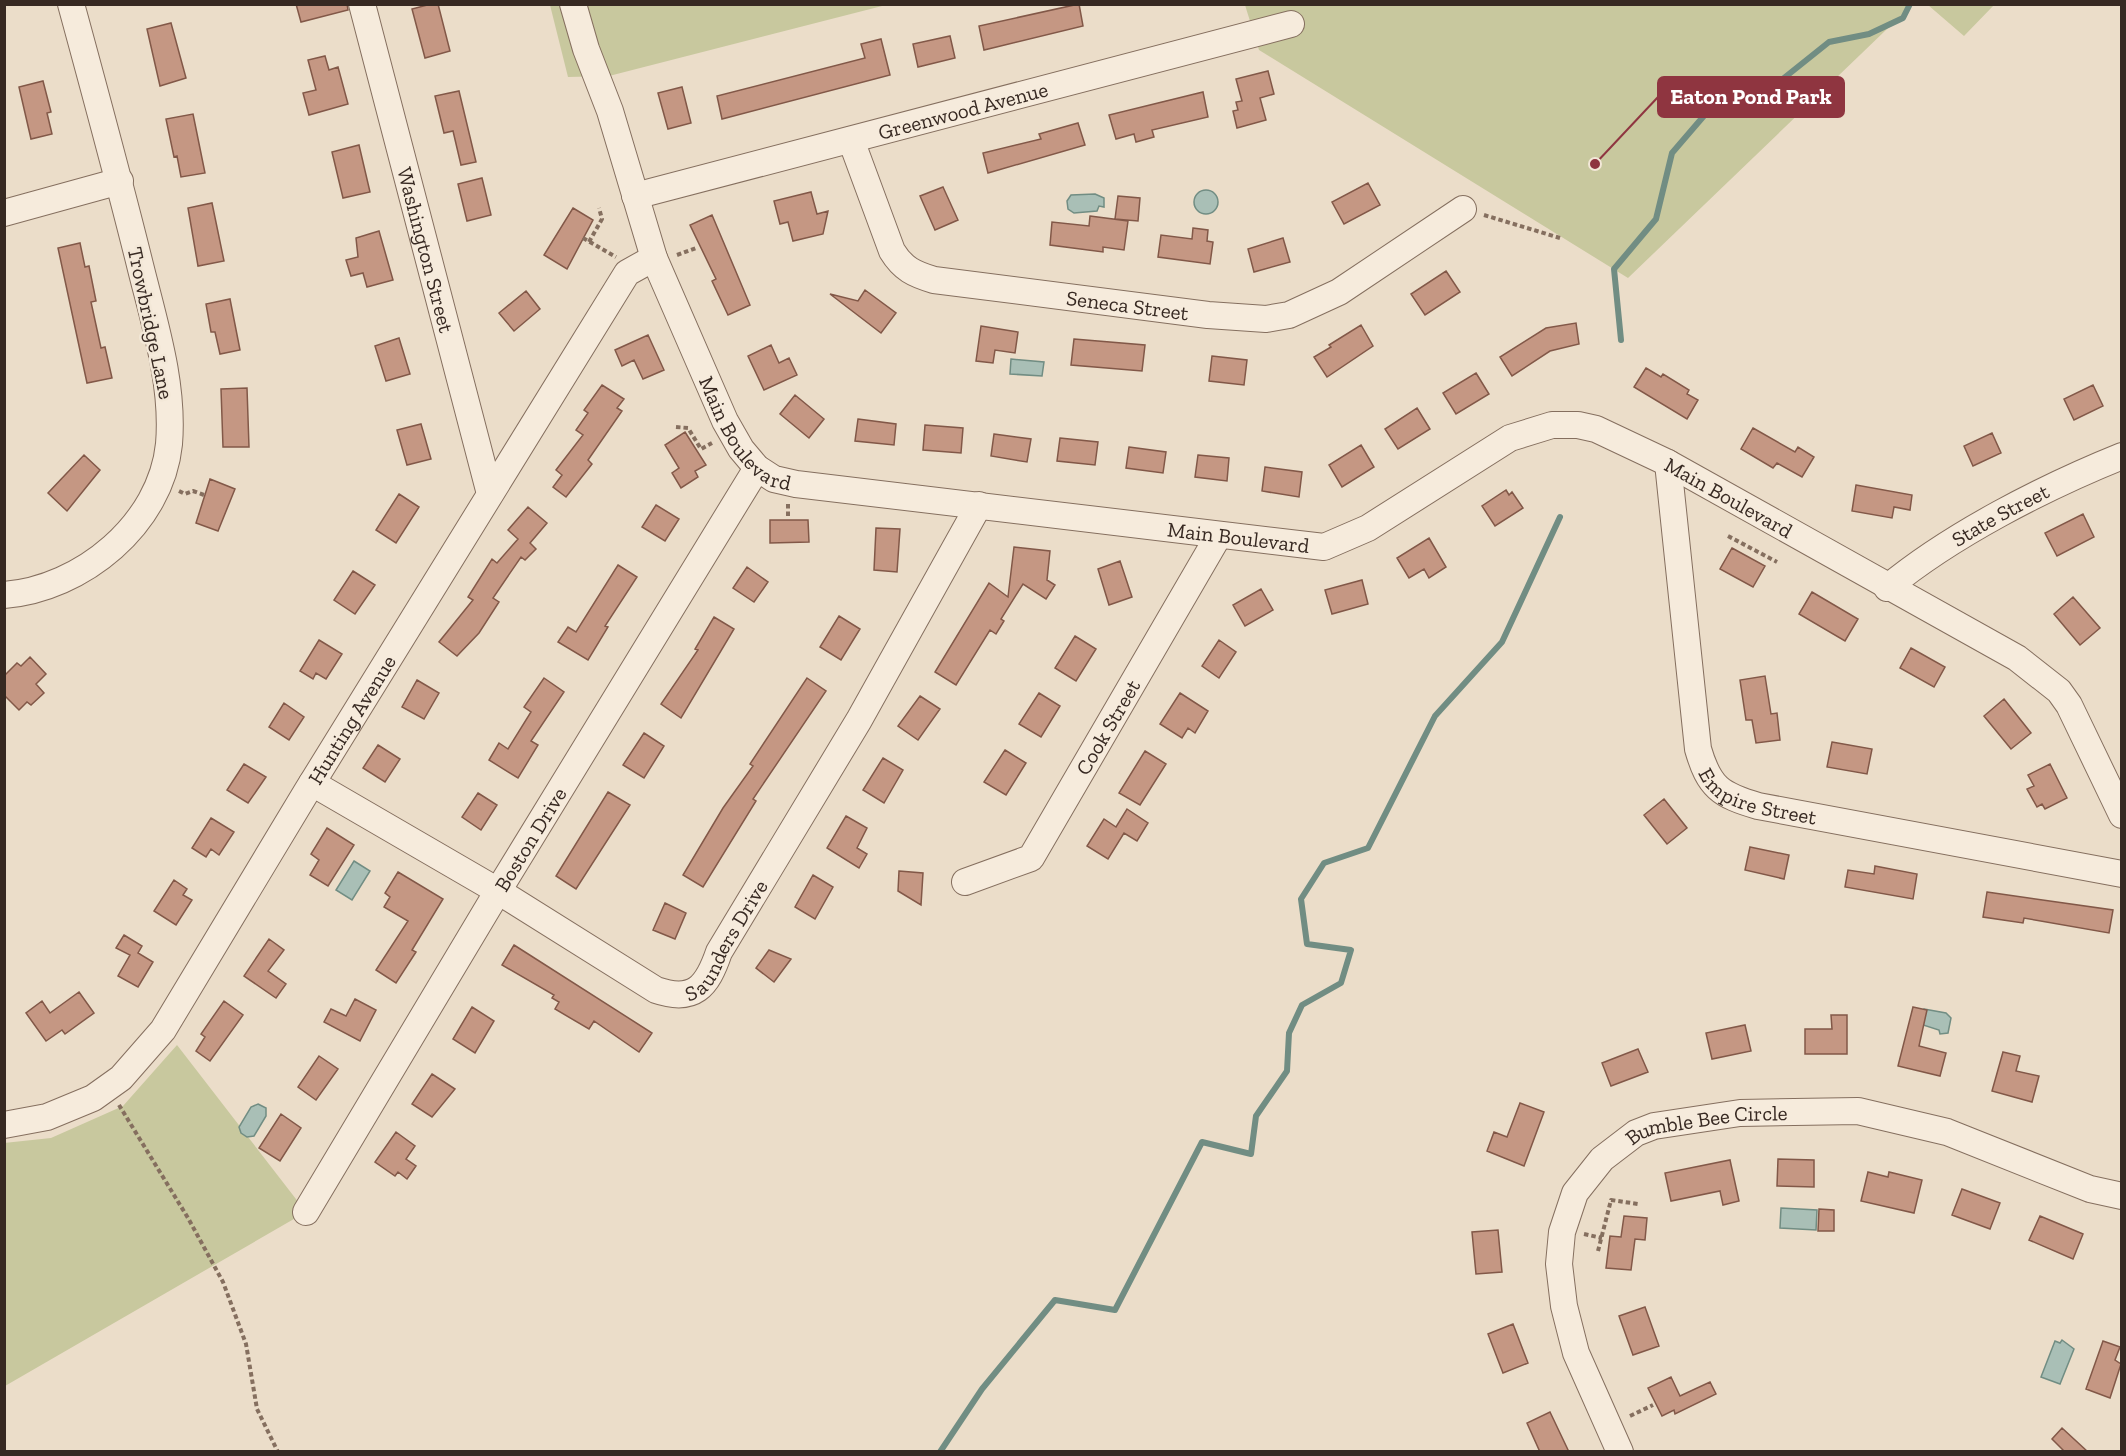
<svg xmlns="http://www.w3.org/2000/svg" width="2126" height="1456" font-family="'Zilla Slab',serif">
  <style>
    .green { fill: #c8c89e }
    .water { fill: #a9bfb6; stroke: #718d83; stroke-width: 1.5 }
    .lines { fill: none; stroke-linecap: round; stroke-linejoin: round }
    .stream { stroke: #718d83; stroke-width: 6 }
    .building { fill: #c59783; stroke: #825848; stroke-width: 1.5 }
    .minor-casing { stroke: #856f5f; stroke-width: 28 }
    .path { stroke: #856f5f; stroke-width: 4; stroke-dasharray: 4.5 3; stroke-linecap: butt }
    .minor { stroke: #f6ebdc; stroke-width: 26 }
    .labels { text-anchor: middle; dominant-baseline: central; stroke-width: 5; stroke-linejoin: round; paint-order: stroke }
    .street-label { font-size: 21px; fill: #372922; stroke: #f3e8d8 }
    .leader { fill: none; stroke: #8f3540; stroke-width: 2 }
    .callout-dot { fill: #8f3540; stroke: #f3e8d8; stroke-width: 2 }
    .callout { fill: #8f3540; stroke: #8f3540; stroke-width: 2 }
    .callout-label { font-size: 22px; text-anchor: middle; font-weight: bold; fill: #fff }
  </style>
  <rect width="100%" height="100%" fill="#ebddc9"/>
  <path class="green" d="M550 5H886L609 76 568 77Z
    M1245 5H1912L1628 278 1259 50Z
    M1928 5H1994L1964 36Z
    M177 1045 306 1212 5 1386 4 1143 51 1138 123 1106Z"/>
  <path class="water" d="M1194 202a12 12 0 1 1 24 0a12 12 0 1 1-24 0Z
    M1095 194 1104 198V207L1099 206 1097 211 1074 213 1068 209 1067 201 1071 195Z
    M1011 359 1044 362 1042 376 1010 374Z
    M354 861 370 871 352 900 336 890Z
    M1924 1009 1946 1013 1951 1018 1948 1033 1940 1034 1939 1030 1920 1024 1919 1012Z
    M258 1104 266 1108V1116L254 1136 247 1137 241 1133 239 1127 251 1107Z
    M1781 1208 1817 1210 1816 1230 1780 1228Z
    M2062 1340 2074 1349 2060 1384 2041 1377 2055 1341 2060 1343Z"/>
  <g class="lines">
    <path class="stream" d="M1621 340 1614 269 1656 219 1672 153 1721 96 1779 82 1829 42 1869 34 1903 18 1910 4
      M940 1452 982 1389 1055 1300 1115 1310 1202 1142 1251 1154 1256 1116 1287 1071 1289 1033 1302 1005 1341 983 1351 950 1307 944 1301 899 1324 863 1368 848 1435 716 1502 642 1560 517"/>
  </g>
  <path class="building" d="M296 4H347L348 10 301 22Z
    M431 4H438L450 51 425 58 412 9Z
    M1079 4 1083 26 984 50 979 26Z
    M171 23 186 78 160 86 147 29Z
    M950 36 955 58 918 67 913 44Z
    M881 39 890 75 722 119 717 96 865 58 861 44Z
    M325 56 329 70 338 67 348 104 309 115 303 93 316 90 308 60Z
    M1268 71 1274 94 1260 98 1266 120 1237 128 1233 111 1238 110 1236 102 1242 101 1236 79Z
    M43 81 51 112 47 113 52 134 31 139 19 87Z
    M682 87 691 123 668 129 658 93Z
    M459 91 476 162 461 165 453 131 444 133 435 96Z
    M1203 92 1208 117 1152 130 1154 137 1136 142 1134 134 1116 139 1109 115Z
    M193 114 205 173 181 177 177 156 174 157 166 119Z
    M1078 123 1085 145 988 173 983 153 1041 139 1039 134Z
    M359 145 370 192 343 198 332 152Z
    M482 178 491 215 467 221 458 184Z
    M1368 183 1380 205 1344 224 1332 202Z
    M943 187 958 220 935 230 920 196Z
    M811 192 817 214 828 211 823 234 793 241 788 222 780 224 774 201Z
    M1118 196 1140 198 1138 221 1115 219Z
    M212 203 224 261 198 266 188 208Z
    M573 208 593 220 567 269 544 255Z
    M712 215 750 305 728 315 712 281 716 279 690 225Z
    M1090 216 1128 221 1124 250 1103 247V252L1050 245 1052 222 1089 226Z
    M1193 228 1208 230 1207 241 1213 242 1210 264 1158 257 1161 235 1192 239Z
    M379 231 393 280 367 287 363 273 351 276 346 260 358 257 356 238Z
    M1283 238 1290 262 1254 272 1248 249Z
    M80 243 85 267 89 266 96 301 91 302 101 348 105 347 112 378 87 383 58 248Z
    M1446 271 1460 292 1425 315 1411 294Z
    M865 290 896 313 881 333 830 294 858 301Z
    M526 291 540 309 514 331 499 313Z
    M230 299 240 350 220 354 215 332H211L206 304Z
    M1576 323 1579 344 1550 351 1512 376 1500 357 1546 328Z
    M1361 325 1373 346 1327 377 1314 357 1331 347 1329 345Z
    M981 326 1018 332 1015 353 995 350 993 363 976 361Z
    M648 335 664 370 643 379 634 360 622 366 615 350Z
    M399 338 410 374 386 381 375 346Z
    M1074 339 1145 345 1142 371 1071 365Z
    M771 345 779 363 789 358 797 375 764 390 748 356Z
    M1212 356 1247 360 1244 385 1209 381Z
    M1646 368 1661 377 1663 374 1689 390 1687 394 1698 400 1687 419 1634 387Z
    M1476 373 1489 394 1456 414 1443 393Z
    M602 385 624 399 617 408 622 411 588 460 592 464 566 497 553 487 562 475 556 470 583 435 576 430 588 413 584 410Z
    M2093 385 2103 406 2074 420 2064 399Z
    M247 388 249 447H223L221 389Z
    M795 395 824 419 809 438 780 414Z
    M1417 408 1430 429 1398 449 1385 429Z
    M858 419 896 424 894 445 855 441Z
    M421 424 431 459 407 465 397 430Z
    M925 425 963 428 961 453 923 450Z
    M1753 428 1795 452 1798 447 1814 457 1802 477 1777 463 1773 468 1741 449Z
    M685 432 706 465 695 471 698 477 681 488 672 473 679 468 665 445Z
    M1992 433 2001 453 1973 466 1964 446Z
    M994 434 1031 439 1027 462 991 456Z
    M1060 438 1098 442 1095 465 1057 461Z
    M1361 445 1374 467 1342 487 1329 465Z
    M1129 447 1166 452 1163 473 1126 468Z
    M84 455 100 470 67 511 48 493Z
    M1198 455 1229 458 1227 481 1195 477Z
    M1265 467 1302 472 1299 497 1262 491Z
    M210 479 235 489 218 531 196 523Z
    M1856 485 1912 495 1910 510 1894 507 1892 518 1852 511Z
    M1506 490 1509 495 1512 492 1523 508 1495 526 1482 506Z
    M399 494 419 507 396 543 376 530Z
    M656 505 679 519 665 541 642 527Z
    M528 507 547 523 530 543 536 549 525 560 521 557 493 598 499 602 479 633 457 656 439 642 473 600 468 597 492 559 497 563 518 539 508 530Z
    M2083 514 2094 537 2057 556 2045 533Z
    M770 520H808L809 542 770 543Z
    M876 528 900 529 897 572 874 570Z
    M1429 538 1446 567 1429 578 1424 569 1409 578 1397 558Z
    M1014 547 1050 551 1047 580 1055 585 1046 599 1023 584 1001 619 1004 621 996 634 990 630 956 685 935 672 989 583 1008 597Z
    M1732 548 1765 566 1753 587 1720 569Z
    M1120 561 1132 597 1109 605 1098 569Z
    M618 565 637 577 605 626 608 627 588 660 558 642 568 627 576 632Z
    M747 567 768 582 754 602 733 588Z
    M353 571 375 585 355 614 334 600Z
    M1362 580 1368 604 1332 614 1325 590Z
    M1261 589 1273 610 1245 626 1233 605Z
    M1812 592 1858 619 1845 641 1799 614Z
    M2073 597 2100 628 2080 645 2054 614Z
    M839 616 860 629 841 660 820 647Z
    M714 617 734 629 681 718 661 704 698 650 695 649Z
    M1075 636 1096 649 1076 681 1055 668Z
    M319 640 342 654 326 679 316 673 313 679 300 671Z
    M1219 640 1236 652 1219 678 1202 666Z
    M1911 648 1945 667 1934 687 1900 668Z
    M30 657 46 674 36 684 44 693 31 705 27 702 19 710 4 695V676L17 663 21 666Z
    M1765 676 1771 714 1777 713 1780 740 1756 743 1752 720H1746L1740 680Z
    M544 678 564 692 531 741 538 745 518 778 489 760 499 743 508 749 531 712 524 707Z
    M807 678 826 691 753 799 756 801 703 887 683 875 723 808 753 766 750 764Z
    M417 680 439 693 424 719 402 707Z
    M1039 693 1060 706 1041 737 1019 724Z
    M1180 693 1208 711 1195 733 1188 728 1182 738 1160 724Z
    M920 696 940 709 918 740 898 726Z
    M2004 699 2031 733 2011 749 1984 716Z
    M284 703 304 717 289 740 269 727Z
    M644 733 664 746 644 778 623 765Z
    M1832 742 1872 749 1867 774 1827 767Z
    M378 745 400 759 385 782 363 768Z
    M1005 750 1026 763 1006 795 984 782Z
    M1145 751 1166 764 1140 805 1119 793Z
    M883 758 903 770 884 803 863 790Z
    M244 764 266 777 248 803 227 790Z
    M2050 764 2067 798 2045 809 2042 804 2037 807 2027 789 2034 786 2028 775Z
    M608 792 630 805 576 889 556 876Z
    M478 793 497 805 481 830 462 817Z
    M1664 799 1687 828 1667 844 1644 815Z
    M1127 809 1148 823 1137 841 1124 833 1108 859 1087 846 1104 819 1116 827Z
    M846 816 867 828 857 848 867 854 859 868 827 848Z
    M211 818 234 832 219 855 211 849 206 857 192 848Z
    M327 828 354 845 328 886 310 875 319 860 311 854Z
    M1750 847 1789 855 1784 879 1745 870Z
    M1875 866 1917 874 1913 899 1845 887 1848 870 1874 874Z
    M899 871 923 873 921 905 898 891Z
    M398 872 443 899 412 950 416 952 396 983 376 970 408 921 384 907 390 897 385 893Z
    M813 875 833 887 815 919 795 907Z
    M174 880 187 889 183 895 192 900 176 925 154 911Z
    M1987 892 2113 910 2109 933 2024 918 2023 923 1983 917Z
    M665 903 686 913 675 939 653 930Z
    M124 935 142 946 138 953 153 962 138 987 118 976 130 955 116 948Z
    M269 939 284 950 268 971 286 984 276 998 244 976Z
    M514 945 652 1033 639 1052 594 1021 589 1029 555 1009 559 1002 552 998 554 995 502 965Z
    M769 950 791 959 774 982 756 968Z
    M79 992 94 1013 65 1034 62 1030 46 1041 26 1013 42 1001 50 1013Z
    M355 999 376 1010 360 1041 324 1022 331 1009 346 1016Z
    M224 1001 243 1015 210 1061 196 1051 205 1037 201 1034Z
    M472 1007 494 1021 475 1053 453 1039Z
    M1913 1007 1927 1010 1919 1046 1946 1053 1940 1076 1898 1066Z
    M1831 1015H1847V1054H1805V1029H1832Z
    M1745 1025 1751 1051 1712 1059 1706 1033Z
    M1638 1049 1648 1072 1611 1086 1602 1063Z
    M2003 1052 2020 1056 2016 1071 2039 1076 2032 1102 1992 1091Z
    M319 1056 338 1069 316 1100 298 1087Z
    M432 1074 455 1089 432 1117 412 1104Z
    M1520 1103 1544 1112 1524 1166 1487 1151 1494 1132 1507 1137Z
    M281 1114 301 1128 280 1161 259 1148Z
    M396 1132 415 1146 406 1159 416 1166 407 1179 398 1172 395 1176 375 1162Z
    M1778 1159 1814 1160V1187L1777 1186Z
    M1730 1160 1739 1201 1723 1205 1720 1191 1671 1201 1665 1173Z
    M1868 1172 1888 1177 1889 1172 1922 1180 1914 1213 1861 1201Z
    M1962 1189 2000 1203 1990 1229 1952 1215Z
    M1819 1209 1834 1210V1231H1818Z
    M1624 1216 1647 1218 1645 1240 1635 1239 1631 1270 1606 1268 1610 1236 1621 1237Z
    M2040 1216 2083 1234 2073 1259 2029 1240Z
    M1498 1230 1502 1272 1476 1274 1472 1232Z
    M1645 1307 1659 1346 1633 1355 1619 1316Z
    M1513 1324 1528 1363 1503 1373 1488 1334Z
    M2103 1341 2120 1347 2115 1360 2121 1364 2110 1398 2086 1389Z
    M1671 1377 1680 1396 1710 1382 1716 1394 1675 1414 1674 1410 1662 1416 1648 1388Z
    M1550 1412 1569 1452H1540L1527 1423Z
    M2062 1428 2088 1452H2065L2052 1439Z"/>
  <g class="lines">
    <defs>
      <g id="minor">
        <path id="s1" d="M362 4 490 494"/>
        <path id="s2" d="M573 4 586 49 610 111 654 258 725 421 741 449 757 468 774 479 796 484 1324 547 1368 528 1510 438 1552 425H1578L1596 429 1668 463 2017 658 2059 691 2069 705 2122 815"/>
        <path id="s3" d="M851 140 892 251C903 269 914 274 934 280L1208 315 1266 319 1289 315 1339 292 1463 209"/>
        <path id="s4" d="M635 196 1291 24"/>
        <path d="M4 213 120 181"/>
        <path id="s5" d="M1668 463 1698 749C1709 787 1720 795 1758 806L2122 874"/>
        <path id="s6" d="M1887 588C1951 535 2045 487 2122 456"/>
        <path d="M4 595C82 589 161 524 169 444 174 385 155 325 141 269 119 180 95 92 71 4"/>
        <path id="s7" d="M312 783 498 891 656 990C694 1003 707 987 719 952L859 720 979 505"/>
        <path id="s8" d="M965 882 1031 858 1219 535"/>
        <path id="s9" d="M4 1125 47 1117 93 1098 121 1078 163 1030 307 791 627 273 654 258"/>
        <path id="s10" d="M306 1212 498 891 757 468"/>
        <path id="s11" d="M1620 1452 1576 1353 1564 1306 1559 1264 1562 1232 1575 1193 1602 1159 1636 1133 1654 1126 1740 1113 1858 1111 1947 1132 2090 1189 2122 1196"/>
      </g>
    </defs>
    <use href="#minor" class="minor-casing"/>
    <path class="path" d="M1484 215 1560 238
      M583 238 616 257
      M589 242 602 219 599 208
      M677 255 696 248
      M676 427 688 428 701 449 712 443
      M179 491 185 494 193 491 204 495
      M788 504V517
      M1728 536 1777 562
      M119 1105 188 1218 223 1282 246 1344 257 1409 278 1452
      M1584 1234 1602 1238
      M1598 1251 1611 1200 1638 1204
      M1630 1416 1653 1405"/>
    <use href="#minor" class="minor"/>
  </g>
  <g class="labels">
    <g class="street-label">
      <text stroke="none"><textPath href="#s4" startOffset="339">Greenwood Avenue</textPath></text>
      <text stroke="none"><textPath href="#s1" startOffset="254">Washington Street</textPath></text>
      <text stroke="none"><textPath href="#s3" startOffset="366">Seneca Street</textPath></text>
      <text transform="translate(151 323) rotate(78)">Trowbridge Lane</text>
      <text stroke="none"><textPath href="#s2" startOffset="468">Main Boulevard</textPath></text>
      <text stroke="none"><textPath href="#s2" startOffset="1530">Main Boulevard</textPath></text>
      <text stroke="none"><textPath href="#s6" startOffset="135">State Street</textPath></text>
      <text stroke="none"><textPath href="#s2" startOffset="990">Main Boulevard</textPath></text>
      <text stroke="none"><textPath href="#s9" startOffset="555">Hunting Avenue</textPath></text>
      <text stroke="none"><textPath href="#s8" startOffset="222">Cook Street</textPath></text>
      <text stroke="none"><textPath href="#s5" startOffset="372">Empire Street</textPath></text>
      <text stroke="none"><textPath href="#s10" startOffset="435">Boston Drive</textPath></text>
      <text stroke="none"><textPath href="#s7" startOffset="501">Saunders Drive</textPath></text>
      <text stroke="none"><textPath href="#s11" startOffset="430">Bumble Bee Circle</textPath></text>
    </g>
  </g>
  <path class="leader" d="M1595 164L1658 97"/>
  <circle class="callout-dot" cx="1595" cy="164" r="6"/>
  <rect class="callout" x="1658" y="77" width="186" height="40" rx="6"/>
  <g class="callout-label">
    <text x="1751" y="104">Eaton Pond Park</text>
  </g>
  <rect width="2126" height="1456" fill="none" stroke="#372922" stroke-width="12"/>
</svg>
